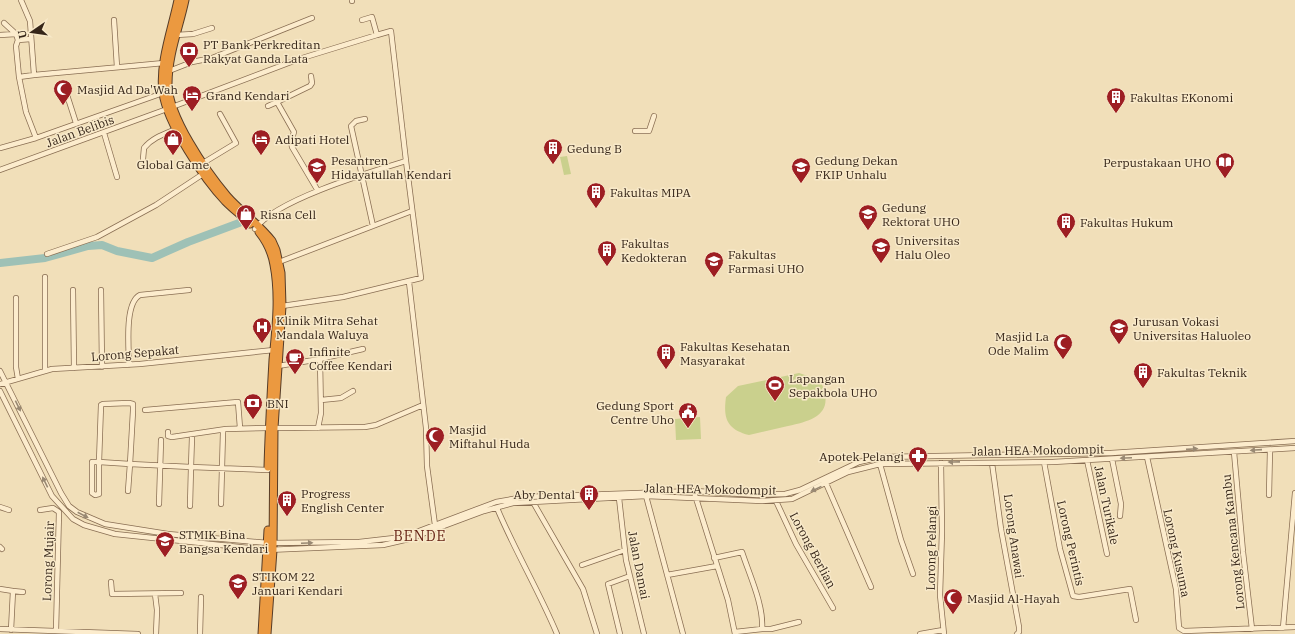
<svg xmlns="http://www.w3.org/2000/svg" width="1295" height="634" font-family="'IBM Plex Serif',serif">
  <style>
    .green { fill: #cad08d }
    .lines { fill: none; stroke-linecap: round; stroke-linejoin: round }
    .river { stroke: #9ec1b6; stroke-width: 8 }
    .minor-casing { stroke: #896e53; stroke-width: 6 }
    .highway-casing { stroke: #563c28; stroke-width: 9 }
    .minor { stroke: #fceccd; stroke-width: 4.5 }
    .highway { stroke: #eb9940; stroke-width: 7 }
    .oneway { fill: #998973 }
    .labels { text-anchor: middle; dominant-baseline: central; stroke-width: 3; stroke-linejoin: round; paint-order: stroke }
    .poi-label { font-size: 12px; fill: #362619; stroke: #f8e9c9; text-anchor: start }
    .street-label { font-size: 12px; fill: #362619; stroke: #f8e9c9 }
    .quarter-label { font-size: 14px; letter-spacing: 1px; fill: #662315; stroke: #f8e9c9 }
  </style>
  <rect width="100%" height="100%" fill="#f1dfb9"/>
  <path class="green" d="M567 156 571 174 564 175 560 157Z
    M799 373 820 380C836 413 815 420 788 426 775 429 762 432 749 435 727 429 723 419 726 397L738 386Z
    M700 417 701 439 676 440 675 419Z"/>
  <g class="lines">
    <path class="river" d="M0 263 45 258 88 246 102 245 117 251 152 258 188 242 239 223"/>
    <defs>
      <path id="minor" d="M21 0 30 21 34 75 164 63
        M352 0V1
        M114 20 117 67
        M4 23 16 34 18 40 31 39
        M0 35 16 34
        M176 35 193 34 212 28
        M18 40 16 46 19 77
        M169 71 192 62 212 58 312 18
        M34 75 19 77 26 112 36 138
        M311 76 312 83 310 86 277 102 294 132 291 142 292 147 318 191
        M67 95 76 123
        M268 106 277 102
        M172 107 299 59 377 35 372 17 362 20
        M365 119 356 121 351 126 373 226
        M635 131H649L654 116
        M104 133 117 177
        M0 148 36 138 163 93
        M143 159 144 148C152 138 164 134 176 129
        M203 163 236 143 220 114
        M0 170 167 109
        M255 229C275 200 370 172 406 161L391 31 377 35
        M47 254 97 237 156 205 203 174
        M279 262 412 211
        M409 282 426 428 427 466 435 525
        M73 290 74 368
        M101 290 102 367
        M16 298V367L18 379
        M282 306 343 297 421 278 406 161
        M320 359 363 349
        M129 365C129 349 124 303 140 295L189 290
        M278 366 320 359 321 413 318 428
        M45 370V277
        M0 371 61 493 69 506 77 512 105 524 168 534 268 543 359 542 403 537 496 502 524 497 695 491 757 495 785 494 800 490 859 462 881 457 1111 453 1295 441
        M0 384 52 369 140 364 274 350
        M0 391 52 496 73 519 84 525 115 534 267 550 383 545 409 539 484 511 513 503 646 496 762 501 792 499 848 472 880 464 1053 462 1295 448
        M321 400 341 398 353 391
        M129 403 133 404V411L130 464 99 462 101 405 103 404Z
        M145 410 238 402 240 428
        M274 428 365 427 376 425 423 405
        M168 432V436L172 437 226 429 269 428
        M192 437 191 467 268 470
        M1234 452 1243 552 1252 629
        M1147 457 1176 589 1179 628 1184 631 1295 627
        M1112 459 1121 504 1120 516
        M1087 460 1107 554
        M92 462H99V494L95 495 92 493Z
        M1044 462 1060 549 1073 596 1079 597 1130 589 1136 620
        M941 463 942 531 940 595 944 634
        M992 463 1001 529 1019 627V632L1017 634
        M880 464 901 540 913 574
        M825 481 871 587
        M128 491 130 464 191 467 190 506
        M695 495 728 600 735 634
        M1269 495 1270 450
        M646 496 683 634
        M619 498 626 560 644 634
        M776 501 796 544 833 608
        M533 502 583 589 597 634
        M159 504 161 440
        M221 504 223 432
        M0 507 9 510
        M497 508C515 551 539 591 557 634
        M40 510 53 508 59 512 56 631
        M0 547 2 549
        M714 558 742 552C749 574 764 605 762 629L735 632
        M582 565 625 550
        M667 575 717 566
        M111 582 112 594 181 593
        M0 589 13 591 11 630
        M13 591 23 592
        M155 594 157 610 156 634
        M1283 628 1295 493
        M0 629 138 634
        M762 629H771L799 622
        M200 634 201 597
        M620 634 608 584 630 576
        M920 634 943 630"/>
      <path id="highway" d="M178 0C172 29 159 63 163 93 167 123 204 179 225 201 233 209 242 216 250 224
        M185 0C179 28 168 55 168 84 168 116 206 171 227 196 241 212 259 224 272 241L276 250 281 273 282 306 274 428 273 550 267 634
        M259 232C267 242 272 253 274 265 280 296 276 329 273 360 271 396 269 431 268 467
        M262 634 268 530"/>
    </defs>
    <use href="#minor" class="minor-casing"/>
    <use href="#highway" class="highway-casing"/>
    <use href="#minor" class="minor"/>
    <use href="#highway" class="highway"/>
  </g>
  <defs><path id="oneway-solid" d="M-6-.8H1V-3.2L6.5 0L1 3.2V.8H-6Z"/></defs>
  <g class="oneway">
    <use href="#oneway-solid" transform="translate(18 406) rotate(64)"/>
    <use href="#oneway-solid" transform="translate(1192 449) rotate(-4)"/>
    <use href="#oneway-solid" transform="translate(1256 450) rotate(176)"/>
    <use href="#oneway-solid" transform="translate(1126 458) rotate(178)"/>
    <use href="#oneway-solid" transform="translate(954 462) rotate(179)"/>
    <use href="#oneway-solid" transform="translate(45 482) rotate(-116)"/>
    <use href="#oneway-solid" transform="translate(816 489) rotate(154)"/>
    <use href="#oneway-solid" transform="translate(83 515) rotate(27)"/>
    <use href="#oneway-solid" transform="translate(307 543) rotate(-2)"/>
  </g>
  <defs>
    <symbol id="bank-pin" viewBox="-11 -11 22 30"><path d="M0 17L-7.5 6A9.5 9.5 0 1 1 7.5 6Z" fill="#9d1e23" stroke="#f8e9c9"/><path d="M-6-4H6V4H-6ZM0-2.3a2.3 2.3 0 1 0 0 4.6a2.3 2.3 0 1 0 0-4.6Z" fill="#fff"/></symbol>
    <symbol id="mosque-pin" viewBox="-11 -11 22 30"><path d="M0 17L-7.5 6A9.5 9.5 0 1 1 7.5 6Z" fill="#9d1e23" stroke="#f8e9c9"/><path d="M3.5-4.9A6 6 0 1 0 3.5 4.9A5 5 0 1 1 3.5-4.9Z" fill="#fff"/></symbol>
    <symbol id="hotel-pin" viewBox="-11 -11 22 30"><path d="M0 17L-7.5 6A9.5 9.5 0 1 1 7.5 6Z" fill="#9d1e23" stroke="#f8e9c9"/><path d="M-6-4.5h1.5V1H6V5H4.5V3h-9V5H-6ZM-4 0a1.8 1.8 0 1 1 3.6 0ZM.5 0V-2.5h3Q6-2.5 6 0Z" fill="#fff"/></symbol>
    <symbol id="building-pin" viewBox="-11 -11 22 30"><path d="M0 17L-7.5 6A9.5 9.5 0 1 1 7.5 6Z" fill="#9d1e23" stroke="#f8e9c9"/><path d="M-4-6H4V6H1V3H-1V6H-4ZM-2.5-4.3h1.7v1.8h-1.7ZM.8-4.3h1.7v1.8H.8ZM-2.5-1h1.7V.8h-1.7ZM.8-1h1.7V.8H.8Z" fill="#fff"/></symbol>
    <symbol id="shop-pin" viewBox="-11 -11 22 30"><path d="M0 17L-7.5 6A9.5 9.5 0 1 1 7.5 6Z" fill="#9d1e23" stroke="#f8e9c9"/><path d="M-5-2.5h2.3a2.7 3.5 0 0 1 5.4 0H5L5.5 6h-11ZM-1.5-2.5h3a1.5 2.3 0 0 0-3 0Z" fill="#fff"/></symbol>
    <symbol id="library-pin" viewBox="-11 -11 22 30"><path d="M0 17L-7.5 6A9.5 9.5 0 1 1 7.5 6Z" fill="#9d1e23" stroke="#f8e9c9"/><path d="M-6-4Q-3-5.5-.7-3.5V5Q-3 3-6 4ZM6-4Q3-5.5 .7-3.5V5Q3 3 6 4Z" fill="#fff"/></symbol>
    <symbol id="school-pin" viewBox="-11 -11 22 30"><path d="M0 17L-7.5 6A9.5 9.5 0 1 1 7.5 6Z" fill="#9d1e23" stroke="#f8e9c9"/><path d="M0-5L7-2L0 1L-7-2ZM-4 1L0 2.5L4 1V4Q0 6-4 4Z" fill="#fff"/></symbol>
    <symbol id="university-pin" viewBox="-11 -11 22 30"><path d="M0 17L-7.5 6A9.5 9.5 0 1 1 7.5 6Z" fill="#9d1e23" stroke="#f8e9c9"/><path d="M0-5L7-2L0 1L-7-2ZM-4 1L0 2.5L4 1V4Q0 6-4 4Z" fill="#fff"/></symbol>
    <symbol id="hospital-pin" viewBox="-11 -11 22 30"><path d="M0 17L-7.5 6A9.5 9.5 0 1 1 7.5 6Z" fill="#9d1e23" stroke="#f8e9c9"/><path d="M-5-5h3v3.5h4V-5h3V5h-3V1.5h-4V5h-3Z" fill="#fff"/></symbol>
    <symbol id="cafe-pin" viewBox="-11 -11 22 30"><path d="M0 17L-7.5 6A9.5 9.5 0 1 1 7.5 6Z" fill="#9d1e23" stroke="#f8e9c9"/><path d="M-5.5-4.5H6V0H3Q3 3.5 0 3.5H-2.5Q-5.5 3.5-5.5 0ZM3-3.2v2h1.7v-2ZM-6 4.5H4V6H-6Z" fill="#fff"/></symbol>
    <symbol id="stadium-pin" viewBox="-11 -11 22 30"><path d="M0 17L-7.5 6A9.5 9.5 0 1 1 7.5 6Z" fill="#9d1e23" stroke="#f8e9c9"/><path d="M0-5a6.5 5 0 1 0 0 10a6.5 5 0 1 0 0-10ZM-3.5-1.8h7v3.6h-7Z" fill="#fff"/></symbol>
    <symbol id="civic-pin" viewBox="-11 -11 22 30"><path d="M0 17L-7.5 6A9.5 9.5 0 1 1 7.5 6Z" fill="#9d1e23" stroke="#f8e9c9"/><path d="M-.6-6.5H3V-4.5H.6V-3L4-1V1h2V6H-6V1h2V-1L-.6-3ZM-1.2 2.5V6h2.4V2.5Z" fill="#fff"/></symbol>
    <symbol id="pharmacy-pin" viewBox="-11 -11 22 30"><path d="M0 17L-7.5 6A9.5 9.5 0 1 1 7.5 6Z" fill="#9d1e23" stroke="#f8e9c9"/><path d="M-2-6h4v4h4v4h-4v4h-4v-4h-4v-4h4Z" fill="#fff"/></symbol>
  </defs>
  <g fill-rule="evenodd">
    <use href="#bank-pin" x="178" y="40" width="22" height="30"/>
    <use href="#mosque-pin" x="52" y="78" width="22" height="30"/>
    <use href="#hotel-pin" x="181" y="84" width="22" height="30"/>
    <use href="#building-pin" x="1105" y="86" width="22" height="30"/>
    <use href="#shop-pin" x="162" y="128" width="22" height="30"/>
    <use href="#hotel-pin" x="250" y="128" width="22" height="30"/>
    <use href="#building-pin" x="542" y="137" width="22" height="30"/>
    <use href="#library-pin" x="1214" y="151" width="22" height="30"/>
    <use href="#school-pin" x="306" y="156" width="22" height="30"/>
    <use href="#university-pin" x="790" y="156" width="22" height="30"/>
    <use href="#building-pin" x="585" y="181" width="22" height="30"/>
    <use href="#shop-pin" x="235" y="203" width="22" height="30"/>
    <use href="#university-pin" x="857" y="203" width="22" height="30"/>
    <use href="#building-pin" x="1055" y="211" width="22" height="30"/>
    <use href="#university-pin" x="870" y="236" width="22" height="30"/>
    <use href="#building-pin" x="596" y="239" width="22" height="30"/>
    <use href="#university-pin" x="703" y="250" width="22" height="30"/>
    <use href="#hospital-pin" x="251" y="316" width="22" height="30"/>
    <use href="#university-pin" x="1108" y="317" width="22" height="30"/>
    <use href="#mosque-pin" x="1052" y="332" width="22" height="30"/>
    <use href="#building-pin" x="655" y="342" width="22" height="30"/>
    <use href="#cafe-pin" x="284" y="347" width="22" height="30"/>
    <use href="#building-pin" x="1132" y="361" width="22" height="30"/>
    <use href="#stadium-pin" x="764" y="374" width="22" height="30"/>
    <use href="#bank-pin" x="242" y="392" width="22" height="30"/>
    <use href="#civic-pin" x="677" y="401" width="22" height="30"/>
    <use href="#mosque-pin" x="424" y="425" width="22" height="30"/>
    <use href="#pharmacy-pin" x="907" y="445" width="22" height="30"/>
    <use href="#building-pin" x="578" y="483" width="22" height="30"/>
    <use href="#building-pin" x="276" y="489" width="22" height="30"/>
    <use href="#university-pin" x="154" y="530" width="22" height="30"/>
    <use href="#university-pin" x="227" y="572" width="22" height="30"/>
    <use href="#mosque-pin" x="942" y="587" width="22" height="30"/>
  </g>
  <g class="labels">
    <g class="poi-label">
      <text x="203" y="44">PT Bank Perkreditan<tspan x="203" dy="14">Rakyat Ganda Lata</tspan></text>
      <text x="77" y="89">Masjid Ad Da'Wah</text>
      <text x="206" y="95">Grand Kendari</text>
      <text x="1130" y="97">Fakultas EKonomi</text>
      <text x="275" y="139">Adipati Hotel</text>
      <text x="567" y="148">Gedung B</text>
      <text x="331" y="160">Pesantren<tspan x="331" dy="14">Hidayatullah Kendari</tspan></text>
      <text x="815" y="160">Gedung Dekan<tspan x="815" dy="14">FKIP Unhalu</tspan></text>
      <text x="1211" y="162" text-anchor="end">Perpustakaan UHO</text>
      <text x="173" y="164" text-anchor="middle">Global Game</text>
      <text x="610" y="192">Fakultas MIPA</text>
      <text x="882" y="207">Gedung<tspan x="882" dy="14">Rektorat UHO</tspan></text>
      <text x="260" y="214">Risna Cell</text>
      <text x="1080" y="222">Fakultas Hukum</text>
      <text x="895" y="240">Universitas<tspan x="895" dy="14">Halu Oleo</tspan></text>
      <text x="621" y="243">Fakultas<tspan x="621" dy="14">Kedokteran</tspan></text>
      <text x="728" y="254">Fakultas<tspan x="728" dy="14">Farmasi UHO</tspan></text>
      <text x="276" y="320">Klinik Mitra Sehat<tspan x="276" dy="14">Mandala Waluya</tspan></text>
      <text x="1133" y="321">Jurusan Vokasi<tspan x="1133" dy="14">Universitas Haluoleo</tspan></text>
      <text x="1049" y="336" text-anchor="end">Masjid La<tspan x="1049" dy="14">Ode Malim</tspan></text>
      <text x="680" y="346">Fakultas Kesehatan<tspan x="680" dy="14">Masyarakat</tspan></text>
      <text x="309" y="351">Infinite<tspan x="309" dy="14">Coffee Kendari</tspan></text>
      <text x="1157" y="372">Fakultas Teknik</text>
      <text x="789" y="378">Lapangan<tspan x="789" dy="14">Sepakbola UHO</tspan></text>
      <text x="267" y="403">BNI</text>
      <text x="674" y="405" text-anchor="end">Gedung Sport<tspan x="674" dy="14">Centre Uho</tspan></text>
      <text x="449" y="429">Masjid<tspan x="449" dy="14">Miftahul Huda</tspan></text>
      <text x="904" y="456" text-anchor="end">Apotek Pelangi</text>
      <text x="301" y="493">Progress<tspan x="301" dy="14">English Center</tspan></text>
      <text x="575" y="494" text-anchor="end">Aby Dental</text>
      <text x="179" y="534">STMIK Bina<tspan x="179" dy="14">Bangsa Kendari</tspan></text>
      <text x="252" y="576">STIKOM 22<tspan x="252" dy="14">Januari Kendari</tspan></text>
      <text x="967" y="598">Masjid Al-Hayah</text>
    </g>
    <g class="street-label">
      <text transform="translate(80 131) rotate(-20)">Jalan Belibis</text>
      <text transform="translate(135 353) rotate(-5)">Lorong Sepakat</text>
      <text transform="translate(1038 450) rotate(-1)">Jalan HEA Mokodompit</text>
      <text transform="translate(710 489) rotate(1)">Jalan HEA Mokodompit</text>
      <text transform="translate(1107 505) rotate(78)">Jalan Turikale</text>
      <text transform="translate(1014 536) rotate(82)">Lorong Anawai</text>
      <text transform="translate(1233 542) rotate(-96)">Lorong Kencana Kambu</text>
      <text transform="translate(1071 543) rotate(77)">Lorong Perintis</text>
      <text transform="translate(931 548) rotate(-89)">Lorong Pelangi</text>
      <text transform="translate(813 550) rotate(62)">Lorong Berlian</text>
      <text transform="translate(1177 553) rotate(78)">Lorong Kusuma</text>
      <text transform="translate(48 561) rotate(-88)">Lorong Mujair</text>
      <text transform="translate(639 565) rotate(79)">Jalan Damai</text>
    </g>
    <g class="quarter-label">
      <text x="420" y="536">BENDE</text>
    </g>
  </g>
  <g transform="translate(32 32) rotate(257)" stroke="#f8e9c9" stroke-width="3" paint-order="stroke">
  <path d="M0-3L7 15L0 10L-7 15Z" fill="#362619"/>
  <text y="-6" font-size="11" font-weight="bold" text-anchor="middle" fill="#362619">U</text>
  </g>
</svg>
